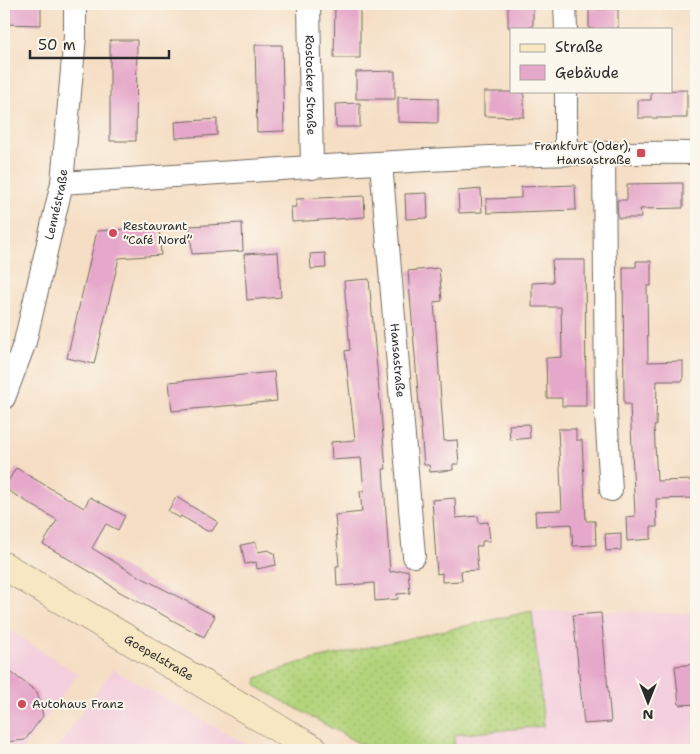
<svg xmlns="http://www.w3.org/2000/svg" width="700" height="754" font-family="'Shantell Sans',sans-serif">
  <style>
    .built { fill: #f4cfdd }
    .garden { fill: url(#garden-dots); stroke: #708053 }
    .building { fill: #e6a8ca }
    .lines { fill: none; stroke-linecap: round; stroke-linejoin: round }
    .street-casing { stroke: #726a61; stroke-width: 24 }
    .secondary-casing { stroke: #726a61; stroke-width: 29 }
    .street { stroke: #fff; stroke-width: 22 }
    .secondary { stroke: #f8e7c3; stroke-width: 28 }
    .poi-dot { fill: #d1495b; stroke: #fbf7ec; stroke-width: 2 }
    .labels { text-anchor: middle; dominant-baseline: central; stroke-width: 4; stroke-linejoin: round; paint-order: stroke }
    .street-label { font-size: 12px; fill: #2b2b2b; stroke: #fbf7ec }
    .poi-label { font-size: 12px; fill: #2b2b2b; stroke: #fbf7ec; text-anchor: start }
  </style>
  <defs>
    <pattern id="garden-dots" width="8" height="8" patternUnits="userSpaceOnUse" patternTransform="scale(1.25)"><rect width="8" height="8" fill="#b4d47b"/><path d="M2 2h.1M6 6h.1" fill="none" stroke="#9bb66a" stroke-width="1.8" stroke-linecap="round"/></pattern>
  </defs>
  <rect width="100%" height="100%" fill="#fbf7ec"/>
  <filter id="ink" filterUnits="userSpaceOnUse"><feTurbulence type="fractalNoise" baseFrequency=".02" numOctaves="2"/><feDisplacementMap in="SourceGraphic" scale="10" xChannelSelector="R" yChannelSelector="G"/><feConvolveMatrix kernelMatrix="1 2 1 2 8 2 1 2 1" color-interpolation-filters="sRGB"/></filter>
  <filter id="wash" filterUnits="userSpaceOnUse"><feTurbulence type="fractalNoise" baseFrequency=".0096" numOctaves="4" result="noise"/><feDisplacementMap in="SourceGraphic" scale="20" xChannelSelector="R" yChannelSelector="G"/><feGaussianBlur stdDeviation="1.12" result="paint"/><feColorMatrix in="noise" values="0 0 0 0 0 0 0 0 0 0 0 0 0 0 0 0 0 1.4 0 .05"/><feComposite in="paint" operator="in"/></filter>
  <g filter="url(#wash)">
    <rect width="100%" height="100%" fill="#f5dec4"/>
    <path class="built" d="M588 610 696 614V750H455L454 735 544 725 532 611Z
      M4 627 78 674 22 750H4Z
      M113 669 256 750H55Z"/>
    <path class="garden" d="M532 611 544 726 454 735 455 750H371L256 686 257 678 298 663Z"/>
    <g id="blocks">
      <path class="building" d="M4 4H41V25L4 24Z
        M335 4H360V58H334Z
        M508 4H533V27H508Z
        M589 9H618V29H589Z
        M110 40H137L136 141H110Z
        M255 45H282L284 131 257 132Z
        M395 71V99H356V72Z
        M687 90V118H638V100H651V91Z
        M484 92H524V117L484 116Z
        M398 97 438 98V123L398 122Z
        M360 103V127H336L335 104Z
        M217 119V135L176 138 175 122Z
        M683 183V208L640 209 641 218H618L617 200H627V184Z
        M575 185 576 210 487 213 486 199 521 198V187Z
        M481 189 482 212 459 213 458 191Z
        M427 193 428 218 406 219 405 194Z
        M364 196 365 217 292 222 291 207H296V199Z
        M242 223 243 251 192 254 190 226Z
        M159 227 161 255 119 258 94 364 67 358 97 231Z
        M278 252 281 297 247 300 244 254Z
        M325 253 326 268 311 269 310 254Z
        M552 260H585L586 406H562V398H547L546 358 562 357 561 307H532V283L553 282Z
        M636 261H651V286H647L648 362 683 361V381H657L656 426H654L657 481 696 480V498L656 499 657 527H651V539L627 541 626 517 635 516 630 404H624L623 267H636Z
        M439 268 442 301 434 302 444 441 457 440 459 464H453V470L430 472 429 465H424L408 271Z
        M369 279 386 469H383L390 572 408 570 410 593 397 594 398 599 375 601 374 583 337 586 336 566H339L335 515 362 512 360 491H364L361 458 332 460 331 442 355 440 345 351 350 350 344 281Z
        M274 372 277 401 172 411 169 382Z
        M529 424 530 438 510 440 509 425Z
        M558 429H576V440H582L586 521H595L596 545 573 546 571 524 536 526 535 511 562 510Z
        M16 468 84 508 90 497 125 516 118 530 106 524 92 548 131 572 215 616 204 637 120 592 94 574 43 544 57 520 4 488Z
        M176 497 218 522 212 531H207L181 516 180 518 168 511Z
        M455 498 456 518 478 516 479 523 488 522 490 541H482V546H476L478 570 461 571 462 581 442 582V573L437 574 432 500Z
        M621 533V550L606 551 605 534Z
        M256 542 258 552 268 550 274 553 276 565 257 569 256 562 245 564 241 545Z
        M601 613 611 722 584 724 573 615Z
        M696 664V704L679 705 675 666Z
        M4 667 37 692 43 716 25 740 4 742Z"/>
    </g>
  </g>
  <g filter="url(#ink)">
    <use href="#blocks" fill-opacity="0" stroke="#726a61" stroke-width="1"/>
    <g class="lines">
      <defs>
        <g id="street">
          <path id="s1" d="M309 4 312 168"/>
          <path d="M565 4 566 29"/>
          <path d="M566 91V154"/>
          <path d="M604 153 606 414 611 490"/>
          <path id="s2" d="M381 163 414 556"/>
          <path d="M62 183C273 171 485 151 696 153"/>
          <path id="s3" d="M4 398 25 342 62 183 75 36V4"/>
        </g>
        <g id="secondary">
          <path id="s4" d="M4 566 315 750"/>
        </g>
      </defs>
      <use href="#street" class="street-casing"/>
      <use href="#secondary" class="secondary-casing"/>
      <use href="#street" class="street"/>
      <use href="#secondary" class="secondary"/>
    </g>
  </g>
  <g class="poi-dot">
    <rect x="636" y="148" width="10" height="10" rx="2.5"/>
    <circle cx="113" cy="233" r="5"/>
    <circle cx="22" cy="704" r="5"/>
  </g>
  <g class="labels">
    <g class="street-label">
      <text stroke="none"><textPath href="#s1" startOffset="81">Rostocker Straße</textPath></text>
      <text stroke="none"><textPath href="#s3" startOffset="201">Lennéstraße</textPath></text>
      <text stroke="none"><textPath href="#s2" startOffset="198">Hansastraße</textPath></text>
      <text stroke="none"><textPath href="#s4" startOffset="180">Goepelstraße</textPath></text>
    </g>
    <g class="poi-label">
      <text x="631" y="146" text-anchor="end">Frankfurt (Oder),<tspan x="631" dy="14">Hansastraße</tspan></text>
      <text x="123" y="226">Restaurant<tspan x="123" dy="14">“Café Nord”</tspan></text>
      <text x="32" y="704">Autohaus Franz</text>
    </g>
  </g>
  <rect width="700" height="754" fill="none" stroke="#fbf7ec" stroke-width="20"/>
  <rect x="510" y="28" width="162" height="65" fill="#fbf7ec" stroke="#a8a59f"/>
  <rect x="520" y="44" width="25" height="8" fill="#f8e7c3" stroke="#a8a59f"/>
  <text x="555" y="52" font-size="15" fill="#2b2b2b">Straße</text>
  <rect x="520" y="65" width="25" height="15" fill="#e6a8ca" stroke="#a8a59f"/>
  <text x="555" y="78" font-size="15" fill="#2b2b2b">Gebäude</text>
  <g transform="translate(648 702) rotate(180)" stroke="#fbf7ec" stroke-width="4" paint-order="stroke">
  <path d="M0-4L9 19L0 12L-9 19Z" fill="#2b2b2b"/>
  <text y="-8" font-size="14" font-weight="bold" text-anchor="middle" fill="#2b2b2b">N</text>
  </g>
  <path d="M30 50v8h139v-8" fill="none" stroke="#2b2b2b" stroke-width="2.5"/>
  <text x="38" y="50" font-size="15" fill="#2b2b2b" stroke="#fbf7ec" stroke-width="4" paint-order="stroke">50 m</text>
</svg>
